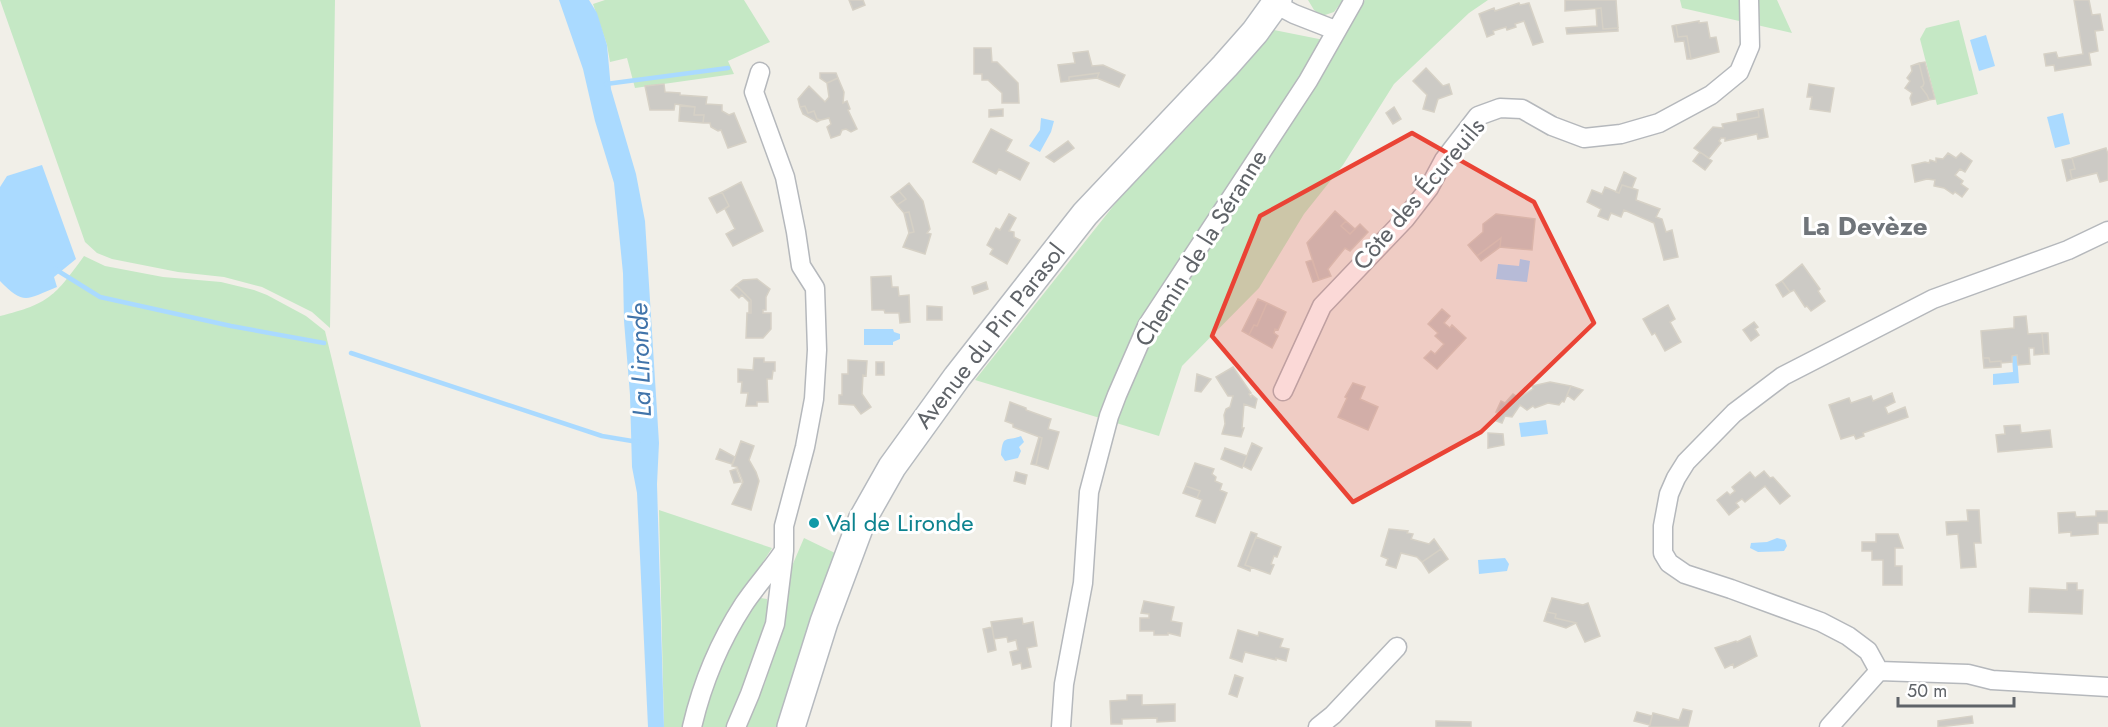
<svg xmlns="http://www.w3.org/2000/svg" width="2108" height="727" viewBox="0 0 2108 727" font-family="Jost,sans-serif">
<rect width="100%" height="100%" fill="#f1efe8"/>
<path fill="#c5e8c5" d="M0 0H335L330 328 312 312 262 287 224 277 178 272 112 259 97 253 85 242Z
M605 0H744L770 42 728 61 734 74 635 88 627 58 610 62 607 45 593 4Z
M1308 0H1343L1334 12 1322 16 1314 10Z
M1365 0H1488L1469 13 1394 84 1343 165 1304 214 1259 288 1182 366 1159 436 975 380 1126 190 1186 129 1274 30 1339 43Z
M1680 0H1777L1792 33 1682 8Z
M1959 20 1978 94 1937 105 1920 39 1926 28Z
M84 256 105 266 163 277 221 282 254 290 267 295 306 316 325 331 421 727H0V316C49 304 55 296 84 256Z
M659 510 772 548 743 594 688 727H664Z
M804 538 835 553 814 616 781 727H744L765 683 784 616 792 566Z
M761 598 767 599 770 614 729 727H697L728 647 755 600Z"/>
<path fill="#aadaff" d="M559 0H589L597 13 607 45 611 89 636 174 645 221 659 443 657 484 664 727H648L637 493 632 467 630 395 624 321 623 273 614 183 595 121 583 69Z
M1986 35 1995 66 1979 71 1970 40Z
M2063 113 2070 144 2055 148 2047 117Z
M1041 118 1054 121 1051 132 1040 152 1029 146 1040 130Z
M42 165 76 259 54 277 57 287C27 299 24 306 0 281V187L7 176Z
M1520 259 1530 261 1527 282 1496 279 1498 264 1519 266Z
M864 329H893L894 332 900 334V339L893 342V345H864Z
M2017 355 2019 383 1993 385V374L2013 372 2012 356Z
M1546 420 1548 434 1521 437 1519 423Z
M1021 436 1024 442 1019 447 1021 451 1018 458 1005 461 1001 455C1003 434 1005 442 1021 436Z
M1777 538 1785 540 1787 546 1784 551 1758 552 1750 548 1751 543 1767 542Z
M1505 558 1509 564 1507 571 1479 574 1478 560Z"/>
<g fill="none" stroke-linecap="round" stroke-linejoin="round">
<path stroke="#aadaff" stroke-width="4.5" d="M606 84 728 68
M55 269 100 297 231 326 324 343
M351 353 602 436 638 442"/>
</g>
<path fill="#cccac5" stroke="#d6d1c6" stroke-width="1.5" d="M849 0H863L865 5 853 10Z
M1565 0H1616L1618 28 1603 29 1601 8 1565 11Z
M2074 0H2089L2092 15 2100 14 2103 30 2095 31 2098 51 2089 53 2091 65 2055 71 2054 65 2046 66 2044 54 2056 52 2058 58 2083 54Z
M1519 3 1520 5 1529 3 1543 42 1533 45 1524 21 1515 24 1516 27 1507 30 1506 27 1493 31 1494 34 1487 37 1479 14 1494 8 1495 11Z
M1601 8 1603 29 1618 28V31L1567 34 1566 28 1597 26 1596 9Z
M1699 21V23L1707 22 1710 38 1716 37 1719 52 1691 59 1687 36 1678 37 1676 25Z
M1676 25 1678 37 1687 36 1691 59H1687L1684 41 1675 42 1672 26Z
M974 48H991L992 62H997L1018 83 1019 103H1002V93L988 80H982V74H974Z
M1088 51 1092 66 1103 65 1125 75 1119 87 1097 78 1099 73 1069 77V81L1061 82 1058 65 1075 63 1073 53Z
M1925 62 1935 99 1929 100 1927 95 1921 87 1923 86 1924 83 1919 63Z
M1919 63 1924 83 1923 86 1921 87 1927 95 1929 100 1912 105 1910 98 1912 93 1905 88 1910 81 1907 78 1912 71 1911 66Z
M1426 68 1443 86 1449 84 1452 94 1438 99 1434 112 1423 109 1427 95 1413 81Z
M820 73H836L838 78 827 83 820 78Z
M1099 73 1097 78 1069 81V77Z
M838 78 844 92 843 103 847 101 850 109 848 110 857 129 851 132 846 129 842 130 840 135 831 138 827 127 831 124 829 118 821 120 817 119 814 111 808 113 805 106 800 107 798 99 809 86 825 102 829 97 827 83Z
M664 84 665 92 680 93V95L707 97 706 104 722 105V111L729 115 734 113 746 142 728 148 721 130 718 131 711 127 710 123H703L704 115H694L695 107 675 104 674 110H650L645 86Z
M1809 84 1834 88 1830 112 1810 109 1812 97H1807Z
M680 106 695 107 694 115H704L703 123 679 121Z
M805 106 808 113 814 111 817 119 821 120 817 122 803 114 800 107Z
M1394 107 1401 119 1393 124 1386 113Z
M1003 109V116L989 117V110Z
M1763 109 1768 137 1758 139 1757 134 1725 141V138H1721L1719 141 1721 143 1709 158 1694 148 1713 127 1723 128 1722 124 1759 117 1758 110Z
M1758 110 1759 117 1738 121 1737 114Z
M991 129 1012 140 1006 151 1029 163 1020 180 999 169 996 174 973 162Z
M1068 141 1074 148 1054 162 1046 157Z
M2106 148 2108 154V180L2100 182 2097 173 2072 179 2070 170 2075 169 2072 158Z
M1700 152 1712 161 1705 170 1693 161Z
M1948 153 1956 158 1961 153 1972 161 1965 172 1960 169 1955 175 1963 181 1961 184 1968 189 1962 197 1955 192 1953 194 1944 188 1934 186 1935 180 1927 179 1915 182 1912 165 1925 162 1929 163 1930 160 1936 162V158L1943 159Z
M2072 158 2075 169 2070 170 2072 179 2067 181 2062 160Z
M1624 172 1636 178 1632 188 1622 185 1619 193 1616 192Z
M741 182 763 231 733 246 726 234 735 229 725 209 729 206 722 192Z
M909 183 923 201 930 229 927 233 931 234 925 254 903 247 909 233 914 232 909 212 904 213 897 205 906 199 899 191Z
M1622 185 1638 190 1636 200 1660 209 1656 217 1662 219 1666 232 1672 230 1678 257 1664 260 1654 223 1624 210 1621 217 1611 213 1608 220 1598 216 1601 209 1587 202 1592 190 1602 194 1605 187 1619 193Z
M899 191 906 199 897 205 891 197Z
M722 192 729 206 717 213 709 198Z
M1335 211 1346 221 1341 226 1350 234 1360 224 1368 232 1350 251 1345 248 1328 269 1331 276 1319 280 1307 243Z
M909 212 914 232 909 233 904 213Z
M1009 214 1016 218 1009 231 1014 232V237L1020 240 1007 264 990 254 993 249 987 245 996 228 1000 230Z
M1496 214 1535 219 1532 250 1500 247 1501 238 1477 256 1468 245 1483 232V224Z
M1346 221 1355 229 1350 234 1341 226Z
M1501 238 1500 247 1481 261 1477 256Z
M1312 260 1319 280 1313 282 1306 262Z
M1802 264 1820 289 1818 291 1825 301 1811 311 1807 306 1805 307 1794 290 1790 292 1782 281Z
M891 276 892 287H898L899 296 909 295 910 322 900 323 899 313H885L884 310H872L871 277Z
M757 279 770 289 766 297V310H763V313H771V329L763 338H746L747 313H751V300L736 285 743 280Z
M1782 281 1790 292 1783 297 1776 285Z
M986 282 988 289 974 294 972 287Z
M736 285 751 300V313H749V302L742 295 739 298 731 290Z
M1258 299 1267 303 1257 326 1254 325 1249 335 1242 331Z
M1267 303 1286 312 1278 330 1275 329 1274 333 1278 336 1272 348 1249 335 1254 325 1257 326Z
M1668 305 1675 319 1670 322 1681 342 1665 351 1655 333 1652 335 1643 319Z
M927 306 942 307V320H927Z
M1442 309 1450 316 1444 323 1450 328 1452 325 1466 338 1437 369 1424 358 1431 351 1435 354 1444 344 1435 336 1438 333 1428 324Z
M2026 316 2028 334 2042 333 2044 354 2034 355V348H2029L2030 364 2018 365 2017 355 2012 356V362L2001 363V361L1990 362 1989 358H1983L1981 331 2014 328V317Z
M1754 322 1758 327 1755 329 1759 335 1751 341 1743 330Z
M2042 333H2048L2049 354H2044Z
M754 358H764V362H775V371H773L772 379H767L768 402H757V406H746L748 393H741L742 382H738V369L753 370Z
M1983 358H1989L1990 362 2001 361V367L1984 368Z
M848 360 867 361 866 376 863 375 862 394 871 407 861 414 854 405 839 404V395H842V374H848Z
M876 362H884V375H876Z
M1233 367 1251 393 1249 394 1251 397 1252 395 1257 399 1255 408 1244 404 1242 428H1244L1241 437 1222 434 1225 424 1224 415 1226 409 1230 407 1233 396H1228L1216 377Z
M1197 374 1211 379 1201 392 1195 391Z
M1550 382 1571 386 1564 402 1562 401 1559 405 1548 403 1535 408 1533 406 1527 410 1520 405 1512 417 1505 416 1502 423 1494 420 1498 412H1496L1501 401 1505 403 1513 394 1519 398 1533 389 1532 386Z
M1353 383 1365 387 1360 399 1378 407 1368 430 1338 417 1347 398 1345 397Z
M1571 386 1583 390 1574 400 1567 395Z
M1892 393 1895 402 1885 407 1888 414 1905 407 1908 417 1863 433 1864 436 1856 439 1854 435 1841 439 1829 405 1849 398 1851 403 1871 396 1873 401Z
M1010 402 1026 408V410L1051 419 1048 429 1059 432 1048 469 1036 465 1042 438 1013 427V424L1005 421Z
M2020 425 2021 433 2050 430 2052 447 1998 452 1996 435 2005 434 2004 426Z
M1488 433 1503 434 1504 445 1488 448Z
M1039 437 1042 438 1036 465 1031 464Z
M741 441 754 446 749 460 756 472 759 481 751 510 732 504 743 482 737 467 732 466Z
M1252 443 1262 448 1251 470 1243 466Z
M1225 448 1247 456 1242 468 1221 459Z
M720 449 735 457 732 464 716 459Z
M1195 463 1214 469 1212 474 1216 477 1215 481 1222 484 1220 490 1227 493 1215 523 1196 516 1202 500 1197 498 1200 491 1186 486Z
M736 469 741 482 734 483 730 471Z
M1764 471 1770 478 1773 477 1790 496 1780 504 1765 486 1745 502 1742 499 1736 503 1739 507 1729 515 1717 500 1727 492 1730 495 1735 491 1732 487 1750 472 1755 478Z
M1016 472 1027 475 1025 484 1014 481Z
M1186 486 1200 491 1197 498 1183 493Z
M1967 510H1979L1981 543H1974L1976 567 1961 568 1958 534 1947 535 1946 522 1968 521Z
M2096 511H2108V523H2098V534L2071 536V532L2059 533 2058 513 2075 512 2076 517 2096 516Z
M1389 529 1408 531 1407 533 1413 534 1411 539 1429 544 1434 539 1441 549 1422 562 1417 557 1401 553 1396 568 1386 565 1388 559 1381 556Z
M1251 532 1257 534 1245 565 1251 567 1250 571 1238 566Z
M1876 534H1898L1903 548H1895V566H1902V585H1883V560H1872V551H1862V542H1876Z
M1256 537 1281 547 1277 557 1274 556 1271 564 1274 565 1270 574 1245 565Z
M1441 549 1448 559 1429 573 1422 562Z
M2067 583H2077V590H2083L2082 614 2029 612 2030 588 2067 590Z
M1552 598 1583 605 1588 603 1600 636 1585 642 1576 623 1555 618 1556 614 1547 612Z
M1144 601 1174 607 1171 621 1182 623 1180 636 1168 633V635H1154V631H1140V618H1149V614L1141 613Z
M1547 612 1556 614 1555 618 1576 623 1566 628 1544 621Z
M1022 618 1023 624 1033 622 1037 646 1027 648 1031 667 1022 669 1021 663 1013 665 1010 652 1018 650 1016 640 1008 642 1007 637 994 639 991 622Z
M992 627 996 650 988 652 983 629Z
M1238 630 1258 636 1259 632 1283 639 1280 647 1289 649 1286 661 1276 658V660L1245 652 1242 662 1230 658Z
M1750 636 1757 656 1734 668 1733 664 1725 668 1715 648 1736 641 1737 642Z
M1235 675 1243 678 1237 697 1229 694Z
M1127 695H1142V705L1175 704V721L1157 722V718L1122 719V724H1111L1110 701 1127 700Z
M1683 709 1692 711 1688 727H1649L1653 713 1679 720Z
M1637 712 1652 716 1650 725 1634 721Z
M1972 716 1973 723 1938 727V721Z
M1436 721 1471 722V727H1436Z"/>
<g fill="none" stroke-linecap="round" stroke-linejoin="round">
<g stroke="#b5b8bc" stroke-width="21">
<path id="street" d="M1275 4 1294 14 1335 30
M1283 391 1322 306 1405 219 1429 188 1444 160 1478 116 1500 108 1522 109 1552 126 1584 138 1621 134 1659 123 1711 95 1739 72 1750 46 1749 0
M1879 671 1868 651 1848 636 1821 622 1731 589 1685 574 1669 563 1663 553V526L1669 494 1676 478 1686 462 1734 413 1783 376 1933 299 2068 250 2108 231
M1879 671 1968 674 1992 680 2108 687
M692 727C702 684 720 641 744 604 756 586 771 570 783 552
M736 727 750 694 775 624 784 551V526L805 447 814 399 817 350 815 288 801 266 796 232 785 177 754 92 760 72
M1061 727 1064 684 1083 583 1089 492 1109 416 1117 395 1147 326 1308 81 1354 0
M1318 727 1333 715 1397 647
M1829 727 1879 671"/>
</g>
<g stroke="#b6babf" stroke-width="30">
<path id="secondary" d="M791 727 824 622 862 520 892 467 957 377 1085 214 1225 66 1255 32 1278 0"/>
</g>
<use href="#street" stroke="#fff" stroke-width="18"/>
<use href="#secondary" stroke="#fff" stroke-width="27"/>
</g>
<path fill="#ea4335" fill-opacity="0.2" stroke="#ea4335" stroke-width="4.5" stroke-linejoin="round" d="M1412 133 1534 202 1594 323 1481 432 1353 502 1212 336 1260 216Z"/>
<circle fill="#0f9aa8" stroke="#fff" stroke-width="2" cx="814" cy="523" r="6"/>
<g text-anchor="middle" stroke-width="6" stroke-linejoin="round" paint-order="stroke">
<g font-size="24" fill="#5f6368" stroke="#fff">
<text transform="translate(1419 194) rotate(-50)" y="8">Côte des Écureuils</text>
<text transform="translate(1201 248) rotate(-58)" y="8">Chemin de la Séranne</text>
<text transform="translate(990 336) rotate(-52)" y="8">Avenue du Pin Parasol</text>
</g>
<g font-size="24" fill="#0d838f" stroke="#fff" text-anchor="start">
<text x="826" y="531">Val de Lironde</text>
</g>
<g font-size="26" font-weight="bold" fill="#70757a" stroke="#fff">
<text x="1865" y="235">La Devèze</text>
</g>
<g font-size="26" font-style="italic" fill="#4174aa" stroke="#fff">
<text transform="translate(640 360) rotate(-92)" y="9">La Lironde</text>
</g>
</g>
<path d="M1898 697v9h116v-9" fill="none" stroke="#5f6368" stroke-width="3"/>
<text x="1907" y="697" font-size="18" fill="#5f6368" stroke="#ffffff" stroke-width="4.5" paint-order="stroke">50 m</text>
</svg>
